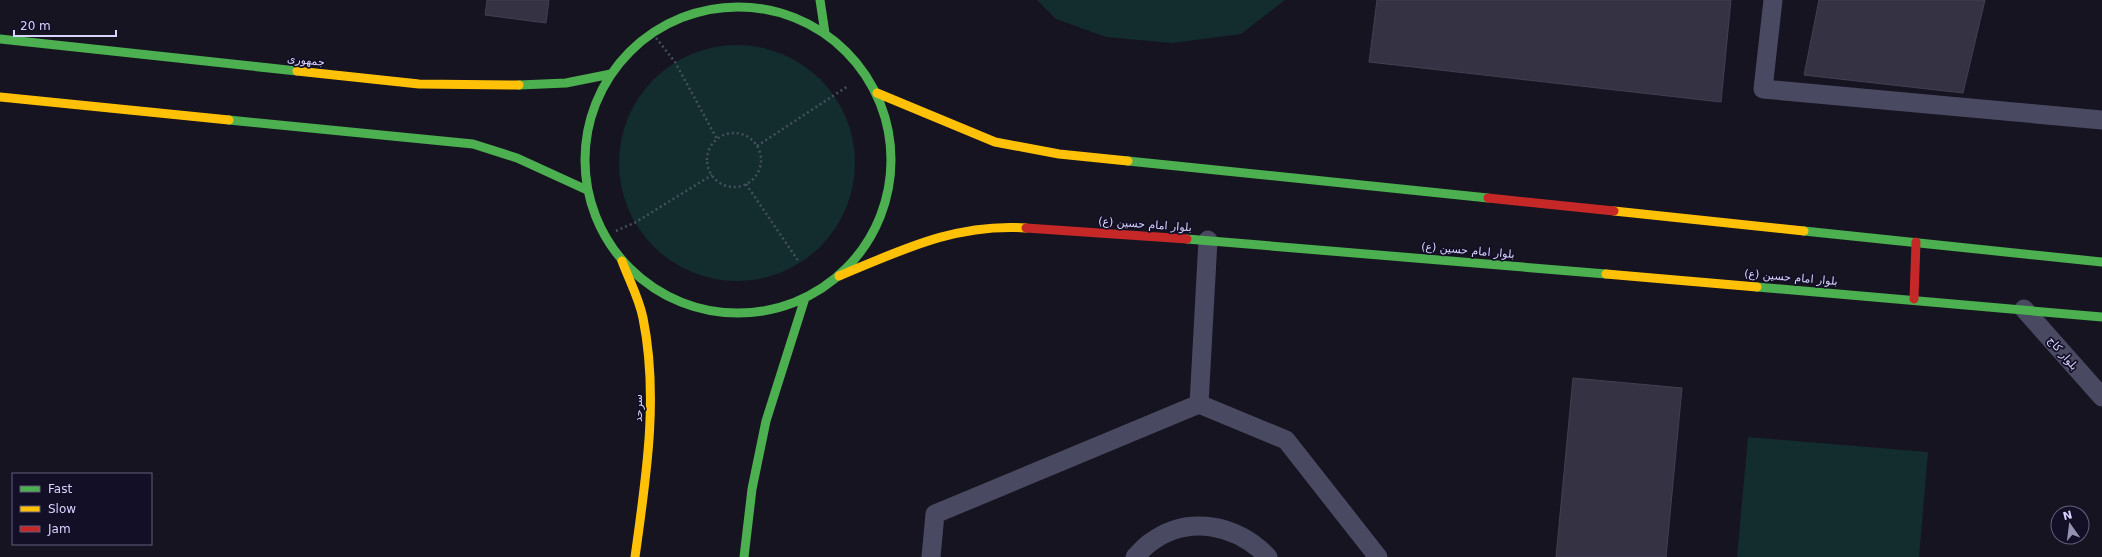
<svg xmlns="http://www.w3.org/2000/svg" width="2102" height="557" viewBox="0 0 2102 557" font-family="'DejaVu Sans',Cairo,sans-serif">
<rect width="100%" height="100%" fill="#161421"/>
<path fill="#132c2d" d="M1037 0H1285L1241 34 1172 43 1106 37 1056 19Z
M619 163a118 118 0 1 1 236 0a118 118 0 1 1-236 0Z
M1748 437 1928 452 1919 557H1737Z"/>
<path fill="#343243" stroke="#433f54" d="M487 0H549L546 23 485 15Z
M1377 0H1731L1721 102 1369 62Z
M1819 0H1985L1963 93 1804 75Z
M1573 378 1682 388 1666 557H1556Z"/>
<g fill="none" stroke-linecap="round" stroke-linejoin="round">
<path stroke="#44505f" stroke-width="2.5" stroke-dasharray="2 3" stroke-linecap="butt" d="M653 34 675 62 717 139
M707 160a27 27 0 1 1 54 0a27 27 0 1 1-54 0Z
M757 146 848 86
M746 184 799 262
M616 231 636 222 712 175"/>
<path stroke="#4a4962" stroke-width="19" d="M1773 0 1763 89 2102 120
M1208 240 1199 404 1286 440 1378 557
M2024 309 2102 397
M931 557 935 514 1199 404
M1135 557C1140 552 1145 546 1151 542 1189 514 1237 525 1268 557"/>
<path stroke="#4caf50" stroke-width="9" d="M820 0 825 33
M585 160a153 153 0 1 1 306 0a153 153 0 1 1-306 0Z
M0 39 297 71
M519 85 566 83 611 74
M229 120 473 144 517 158 587 190
M1128 161 1488 198
M1804 231 2102 262
M1187 239 1606 274
M1757 287 2102 317
M744 557 752 489 766 421 805 298"/>
<path stroke="#ffc107" stroke-width="9" d="M297 71 419 84 519 85
M877 93 995 142 1059 154 1128 161
M0 97 229 120
M1614 211 1804 231
M622 261C629 280 639 298 643 318 659 397 646 478 635 557
M1606 274 1757 287
M839 276C902 250 956 223 1026 228"/>
<path stroke="#c62828" stroke-width="9" d="M1488 198 1614 211
M1026 228 1187 239
M1914 299 1916 242"/>
</g>
<g text-anchor="middle" stroke-width="3.5" stroke-linejoin="round" paint-order="stroke">
<g font-size="11" fill="#d9d4ff" stroke="#130f26">
<text transform="translate(306 60) rotate(6)" y="4">جمهوری</text>
<text transform="translate(1145 224) rotate(4)" y="4">بلوار امام حسین (ع)</text>
<text transform="translate(1468 250) rotate(5)" y="4">بلوار امام حسین (ع)</text>
<text transform="translate(1791 277) rotate(5)" y="4">بلوار امام حسین (ع)</text>
<text transform="translate(2063 353) rotate(49)" y="4">بلوار کاج</text>
<text transform="translate(638 408) rotate(-90)" y="4">سرحد</text>
</g>
</g>
<rect x="12" y="473" width="140" height="72" fill="#130f26" stroke="#625e7d"/>
<rect x="20" y="486" width="20" height="6" fill="#4caf50" stroke="#625e7d"/>
<text x="48" y="493" font-size="12" fill="#d9d4ff">Fast</text>
<rect x="20" y="506" width="20" height="6" fill="#ffc107" stroke="#625e7d"/>
<text x="48" y="513" font-size="12" fill="#d9d4ff">Slow</text>
<rect x="20" y="526" width="20" height="6" fill="#c62828" stroke="#625e7d"/>
<text x="48" y="533" font-size="12" fill="#d9d4ff">Jam</text>
<g transform="translate(2070 525) rotate(346)"><circle r="19" fill="#130f26" stroke="#625e7d"/>
<path d="M0-3L7 15L0 10L-7 15Z" fill="#9591b1"/>
<text y="-6" font-size="11" font-weight="bold" text-anchor="middle" fill="#d9d4ff">N</text>
</g>
<path d="M14 30v6h102v-6" fill="none" stroke="#d9d4ff" stroke-width="2"/>
<text x="20" y="30" font-size="12" fill="#d9d4ff" stroke="#130f26" stroke-width="3" paint-order="stroke">20 m</text>
</svg>
